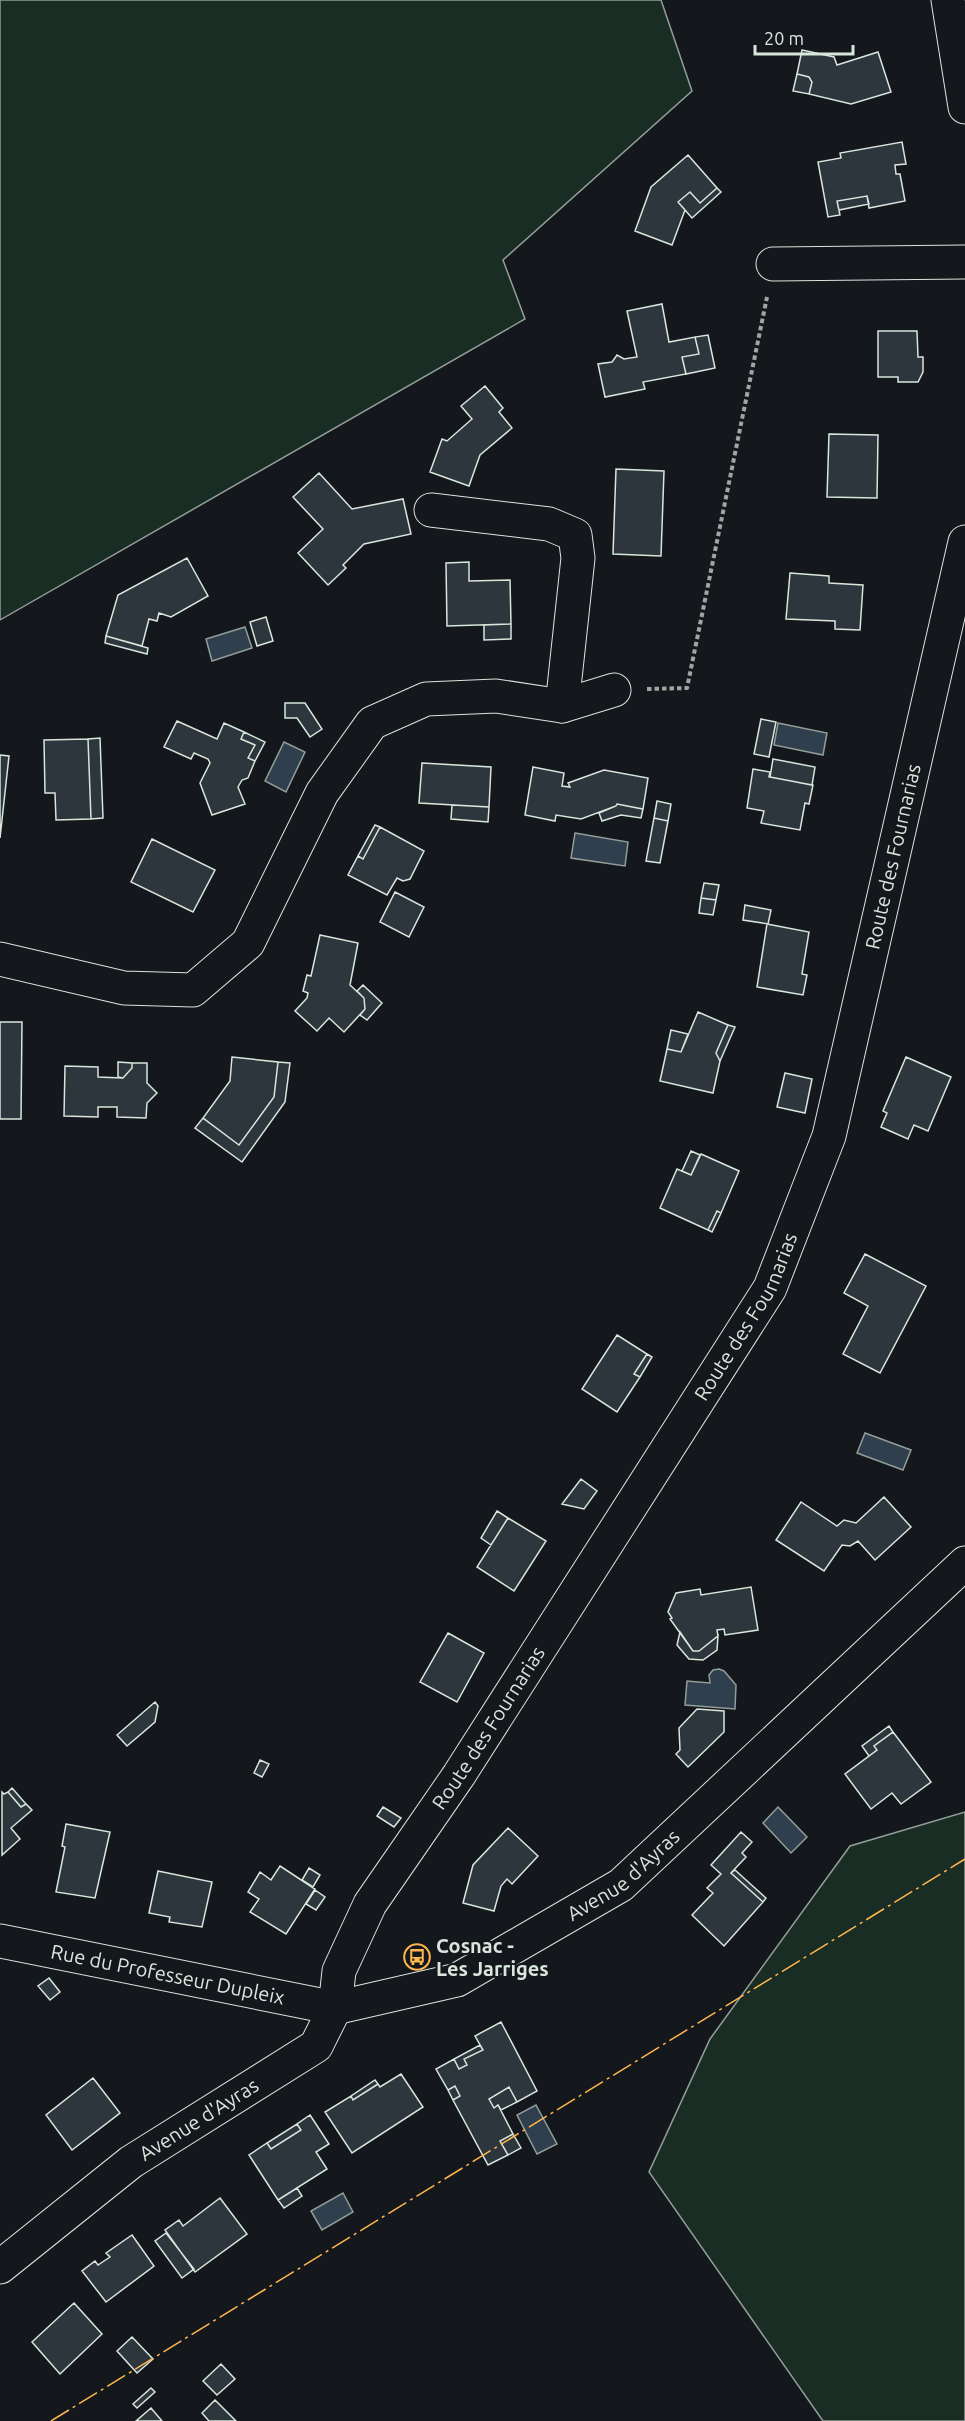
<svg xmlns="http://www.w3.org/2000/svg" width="965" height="2421" viewBox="0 0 965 2421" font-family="Ubuntu,sans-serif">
<rect width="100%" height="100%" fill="#14181c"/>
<path fill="#1a2d24" stroke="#939e99" stroke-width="1.5" d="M0 0H661L692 91 503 260 525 319 0 620Z
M965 1812V2421H823L649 2172 710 2039 850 1846Z"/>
<path fill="#2f3f4d" stroke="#939e99" stroke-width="1.5" d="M245 627 252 648 212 661 206 639Z
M778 723 827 733 823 755 774 745Z
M284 742 305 752 286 792 265 781Z
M575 833 628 842 625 866 571 858Z
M865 1433 911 1450 903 1470 857 1453Z
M719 1669 724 1671 736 1685 735 1709 685 1705 687 1681 710 1683 709 1675 713 1670Z
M778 1807 807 1837 791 1853 763 1823Z
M536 2105 557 2144 537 2154 517 2115Z
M343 2193 353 2212 322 2230 311 2211Z"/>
<path fill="#2c363c" stroke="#d8e6dc" stroke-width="1.5" d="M802 50 834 57 837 65 878 52 891 92 851 104 809 94 812 82 809 77 797 74Z
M797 74 809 77 812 82 809 94 793 91Z
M902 142 906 164 895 165 896 174H900L905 201 869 208 867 196 837 201 840 215 828 217 818 162 841 158 840 153Z
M688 155 717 188 700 203 690 192 678 202 685 210 672 245 635 231 651 187Z
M717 188 721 192 692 218 678 202 690 192 700 203Z
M867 196 869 204 839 210 837 201Z
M662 304 669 342 695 337 699 354 682 357 686 374 643 382 645 389 605 397 598 364 612 362 617 355 624 359 637 357 627 311Z
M878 331H917L918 357H923V372L918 382H898V377H878Z
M708 335 715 368 686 374 682 357 699 354 695 337Z
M485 386 503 408 499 412 512 428 480 455 469 486 430 472 442 439 447 441 472 419 461 406Z
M829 434 878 435 877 498 827 497Z
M616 469 664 471 661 556 613 554Z
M319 473 352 509 403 499 411 534 364 544 343 565 346 568 328 585 298 553 323 529 293 497Z
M187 558 208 596 171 617 159 613 157 621 149 619 142 646 106 636 118 595Z
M469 562V581L510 580 511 624 447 626 446 563Z
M790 573 829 576V583L863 585 860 630 835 629V621L786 619Z
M266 617 273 641 257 646 250 622Z
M511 624V639L484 640V625Z
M106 636 148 648 147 654 105 643Z
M285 703H305L322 729 310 737 297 718H285Z
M761 719 776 722 769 757 754 754Z
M177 721 217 739 224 723 244 732 241 739 255 745 248 758 255 761 248 778 242 780 238 787 245 804 212 815 200 783 210 763 208 759 194 753 191 759 164 747Z
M244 732 265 742 255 761 248 758 255 745 241 739Z
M100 738 103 818 91 819 88 739Z
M88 739 91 819 56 820 55 793H45L44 740Z
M0 755 9 756 0 838Z
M773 759 815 767 812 785 770 777Z
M422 763 491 767 489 807 419 803Z
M533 767 564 773 562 786 570 787 568 783 604 770 648 778 643 809 617 804 616 806 581 819 556 815 555 821 525 815Z
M753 769 770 772 769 777 813 785 809 804 805 803 800 830 761 823 764 811 747 808Z
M657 801 671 804 668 821 654 818Z
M617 804 643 809 641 818 621 815 602 821 599 813 616 806Z
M452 805 489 807 488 822 451 819Z
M654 818 668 821 660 863 646 861Z
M375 825 380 827 363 859 358 856Z
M380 827 424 851 410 879 403 881 397 878 387 895 348 875 358 856 363 859Z
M152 839 215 870 193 912 131 882Z
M704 883 719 885 716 900 701 898Z
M395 892 424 907 409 937 380 922Z
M701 898 716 900 713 915 699 913Z
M745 905 771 910 768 924 743 920Z
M767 924 809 932 802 974 807 975 803 995 757 987Z
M320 935 358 943 350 985 364 998 365 1009 344 1032 329 1018 317 1031 295 1011 307 998 308 993 303 991 307 975 311 976Z
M363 985 382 1003 367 1020 360 1015 365 1009 364 998 357 991Z
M698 1012 728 1025 716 1053 720 1061 713 1093 660 1081 667 1049 681 1052Z
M0 1022H22L21 1119H0Z
M728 1025 735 1027 720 1061 716 1053Z
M671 1030 688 1034 681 1052 667 1049Z
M232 1057 278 1062 274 1097 239 1145 203 1118 230 1081Z
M906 1057 951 1077 928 1131 914 1125 908 1139 881 1127 887 1113 883 1111Z
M118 1062 132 1063V1068L123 1078 118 1077Z
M278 1062 290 1063 285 1102 242 1162 195 1128 203 1118 239 1145 274 1097Z
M132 1063H147V1083L157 1093 147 1103 146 1118 117 1117V1107H98V1117L64 1116 65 1066 98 1067V1077L123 1078 132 1068Z
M785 1073 812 1079 805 1113 777 1107Z
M691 1151 700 1155 691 1175 682 1171Z
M701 1154 739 1171 721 1213 717 1211 708 1230 660 1208 677 1169 691 1175Z
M717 1211 721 1213 712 1232 708 1230Z
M865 1254 926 1286 880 1373 843 1354 868 1306 844 1293Z
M617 1335 647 1354 634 1374 640 1377 617 1412 582 1389Z
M647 1354 652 1357 640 1377 634 1374Z
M581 1479 597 1491 584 1509 562 1504Z
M884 1497 911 1527 875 1560 858 1541 850 1546 842 1545 824 1571 776 1540 801 1502 837 1526 844 1520 856 1523Z
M497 1511 508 1518 491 1545 481 1538Z
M508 1518 546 1541 514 1591 477 1567Z
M751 1587 758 1630 725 1635 724 1629 717 1630 718 1636 699 1651H693L670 1619 672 1618 668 1612 676 1593 700 1589 701 1595Z
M680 1632 693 1651H699L718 1636 717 1650 703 1660 689 1659 677 1645Z
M448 1633 484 1653 457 1702 420 1682Z
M155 1702 158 1706 155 1722 127 1746 117 1735Z
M697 1709 724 1711V1732L688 1767 676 1754 680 1750 679 1728Z
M889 1726 893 1732 874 1746 877 1750 869 1756 862 1746Z
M893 1732 931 1782 901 1804 892 1793 871 1809 845 1774 877 1750 874 1746Z
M260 1760 269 1764 262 1777 254 1773Z
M12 1788 26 1804 21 1807 8 1792Z
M2 1792 4 1794 8 1792 21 1807 26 1804 32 1810 11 1828 20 1839 2 1855Z
M383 1807 401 1818 394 1827 377 1816Z
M66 1824 110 1832 95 1898 56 1892 65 1847 62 1846Z
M508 1828 538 1856 512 1884 507 1879 501 1886 494 1911 463 1903 473 1865Z
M741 1832 752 1842 742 1853 746 1857 731 1873 763 1902 724 1946 692 1915 713 1893 707 1888 721 1874 711 1865Z
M280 1866 315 1889 286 1934 250 1912 259 1899 248 1892 260 1872 271 1880Z
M309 1868 320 1875 313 1887 302 1880Z
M735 1870 766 1898 763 1902 731 1873Z
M158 1871 212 1882 202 1927 169 1922 170 1917 149 1913Z
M315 1890 325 1897 316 1910 306 1904Z
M49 1978 60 1992 50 2000 38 1986Z
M501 2022 537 2091 517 2102 509 2087 489 2099 494 2108 498 2105 513 2134 500 2141 508 2155 488 2165 453 2100 460 2096 455 2086 448 2090 436 2069 454 2059 459 2069 467 2065 464 2059 483 2050 475 2036Z
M480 2045 483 2050 464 2059 467 2065 459 2069 454 2059Z
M401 2074 423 2107 352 2153 325 2112 351 2096 353 2100 378 2084 380 2087Z
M93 2078 120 2113 72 2150 46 2115Z
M375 2080 378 2084 353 2100 351 2096Z
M455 2086 460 2096 453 2100 448 2090Z
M509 2087 517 2102 501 2110 498 2105 494 2108 489 2099Z
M310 2115 329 2144 316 2152 327 2169 278 2200 249 2155 267 2143 271 2149 301 2130 297 2124Z
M297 2124 301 2130 271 2149 267 2143Z
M513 2134 521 2148 508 2155 500 2141Z
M297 2188 302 2196 284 2208 278 2200Z
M220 2198 247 2234 195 2272 165 2230 179 2220 183 2226Z
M166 2233 194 2269 182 2278 155 2241Z
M132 2235 154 2266 106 2302 82 2271 95 2261 98 2265 110 2257 106 2253Z
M74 2303 102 2334 60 2374 32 2342Z
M132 2337 153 2359 137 2373 117 2351Z
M221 2364 235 2379 217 2395 203 2381Z
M151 2388 155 2392 137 2408 133 2404Z
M215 2400 236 2421H209L202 2413Z
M151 2408 162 2421H136Z"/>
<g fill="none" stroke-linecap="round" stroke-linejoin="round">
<g stroke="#d8e6dc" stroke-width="35">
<g id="minor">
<path d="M948 0 965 107"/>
<path d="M773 264 965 262"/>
<path d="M431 510 549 524 575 535 578 558 562 706"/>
<path d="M0 959 124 988 193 990 248 943 322 793 372 723 426 699 496 696 562 706 614 690"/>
<path id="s1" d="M0 1941 335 2008 457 1980 621 1885 965 1563"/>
<path id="s2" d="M0 2267 131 2162 316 2046 335 2008 339 1971 370 1904 459 1775 770 1288 829 1136 965 542"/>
</g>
</g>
<path stroke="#9da8a2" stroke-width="4" stroke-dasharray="4.5 3" stroke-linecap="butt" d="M647 689 687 688 767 297"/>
<use href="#minor" stroke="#14181c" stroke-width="33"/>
<path stroke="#ffb74d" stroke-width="1.5" stroke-dasharray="21 4.5 3 4.5" stroke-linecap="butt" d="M51 2421 965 1859"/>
</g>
<defs>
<g id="bus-ring" transform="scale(1.35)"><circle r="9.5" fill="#14181c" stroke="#ffb74d" stroke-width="1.5"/><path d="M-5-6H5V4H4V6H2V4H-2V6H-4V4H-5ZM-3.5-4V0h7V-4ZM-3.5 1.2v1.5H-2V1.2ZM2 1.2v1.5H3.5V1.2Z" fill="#ffb74d"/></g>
</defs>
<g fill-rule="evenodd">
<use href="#bus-ring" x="417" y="1957"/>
</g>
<g text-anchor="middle" stroke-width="4.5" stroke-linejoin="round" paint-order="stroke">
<g font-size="20" fill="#d8e6dc" stroke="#14181c">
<text dy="7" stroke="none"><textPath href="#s2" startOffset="1724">Route des Fournarias</textPath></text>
<text dy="7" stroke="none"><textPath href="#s2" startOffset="1238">Route des Fournarias</textPath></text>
<text dy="7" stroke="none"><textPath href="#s2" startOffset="752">Route des Fournarias</textPath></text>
<text dy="7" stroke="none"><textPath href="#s1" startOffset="664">Avenue d'Ayras</textPath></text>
<text dy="7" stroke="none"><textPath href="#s1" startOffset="171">Rue du Professeur Dupleix</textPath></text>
<text dy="7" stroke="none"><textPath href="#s2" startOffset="248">Avenue d'Ayras</textPath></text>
</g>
<g font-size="20" font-weight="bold" fill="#d8e6dc" stroke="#14181c" text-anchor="start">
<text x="436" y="1953">Cosnac -<tspan x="436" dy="23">Les Jarriges</tspan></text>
</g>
</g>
<path d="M755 45v9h98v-9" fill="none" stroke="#d8e6dc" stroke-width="3"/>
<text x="764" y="45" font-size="18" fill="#d8e6dc" stroke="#14181c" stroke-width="4.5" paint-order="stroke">20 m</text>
</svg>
